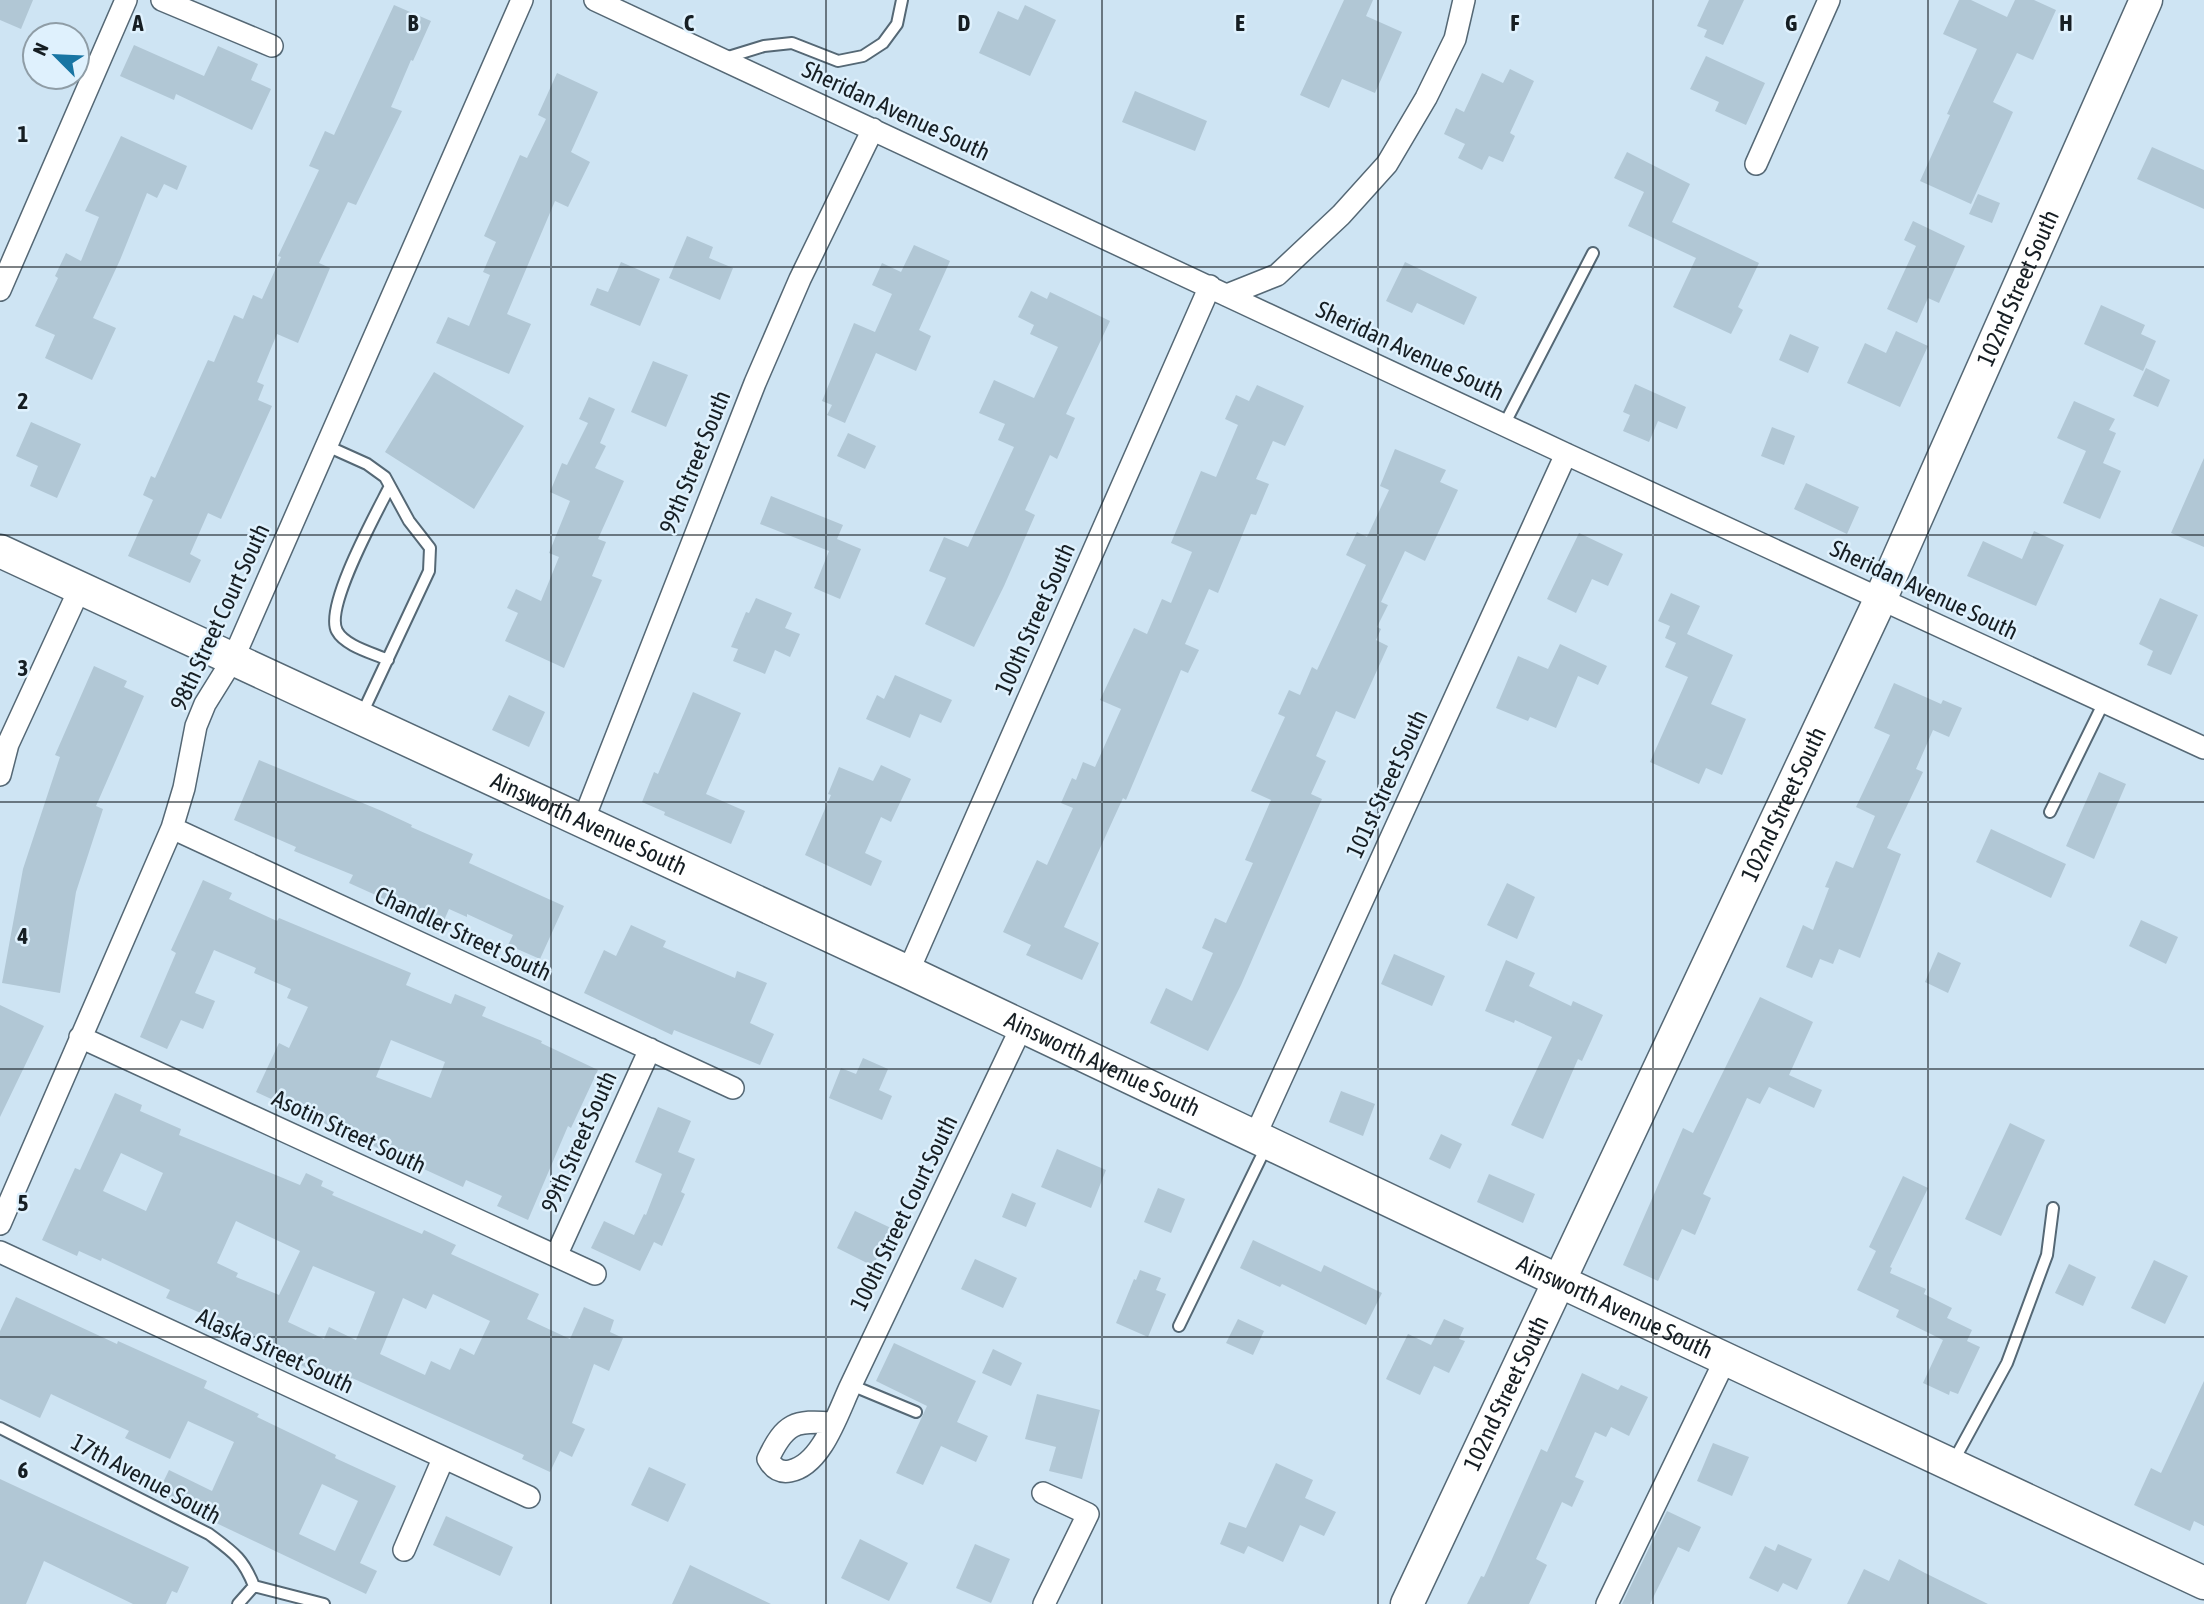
<svg xmlns="http://www.w3.org/2000/svg" width="2204" height="1604" viewBox="0 0 2204 1604" font-family="'Asap Condensed',sans-serif">
<rect width="100%" height="100%" fill="#cee4f3"/>
<path fill="#b1c7d5" fill-rule="evenodd" d="M0 0H33L21 29 0 20Z
M1344 0H1373L1366 16 1402 32 1375 93 1342 79 1329 108 1300 95Z
M1709 0H1744L1723 45 1704 37 1707 30 1697 26Z
M1959 0H1971L2007 17 2015 0H2034L2056 10 2033 60 2017 53 1993 102 2013 112 1971 204 1920 181 1950 115 1947 114 1977 49 1943 34Z
M394 5 431 21 413 61 411 60 391 107 402 111 356 205 348 202 319 263 330 268 298 343 277 334 257 382 264 385 258 400 272 406 221 519 208 513 190 554 201 560 190 583 128 556 153 500 143 495 151 476 155 478 208 360 214 362 234 315 243 319 253 295 262 299 281 257 278 256 319 170 309 166 325 131 334 135Z
M1025 5 1056 20 1030 76 979 53 998 11 1018 20Z
M134 45 204 76 218 46 258 64 251 80 271 89 252 130 176 94 174 100 120 76Z
M1706 56 1765 83 1746 125 1715 111 1719 102 1690 89Z
M1510 69 1534 81 1510 133 1515 136 1503 162 1489 156 1482 170 1458 158 1465 144 1444 134 1456 108 1464 112 1482 73 1503 83Z
M557 73 598 92 571 152 590 162 568 207 555 201 507 314 531 324 509 374 436 343 448 317 469 326 490 275 483 272 496 242 484 236 520 155 527 158 546 119 538 115Z
M1135 91 1207 121 1195 151 1122 122Z
M121 136 187 166 177 190 164 184 157 198 147 193 120 260 93 318 116 328 92 380 45 358 55 335 35 326 58 278 55 276 66 253 81 261 99 217 85 211Z
M2152 147 2204 170V209L2137 179Z
M1627 152 1690 184 1672 222 1759 263 1738 307 1743 310 1731 334 1673 307 1696 258 1628 226 1644 192 1614 178Z
M1978 194 2000 203 1992 223 1969 214Z
M1913 221 1965 246 1939 303 1928 298 1917 323 1887 309 1916 246 1904 240Z
M687 236 713 247 709 258 733 268 720 300 669 278Z
M914 245 950 261 919 330 931 336 916 371 876 353 845 423 827 415 832 405 822 401 854 323 875 332 892 294 872 285 882 263 901 272Z
M621 262 660 279 640 326 590 305 597 288 608 292Z
M1405 262 1477 297 1464 325 1417 303 1412 313 1386 301Z
M1031 291 1047 299 1050 292 1110 321 1066 414 1075 418 1057 459 1050 455 1025 510 1035 515 1004 586 974 647 925 624 946 578 929 571 944 537 968 547 1014 447 998 440 1005 424 979 413 994 380 1034 398 1058 347 1030 334 1034 325 1018 317Z
M2101 305 2145 325 2141 334 2156 341 2143 371 2084 344Z
M1896 331 1928 346 1900 407 1847 383 1865 343 1886 353Z
M1790 334 1819 347 1808 373 1779 360Z
M653 361 688 375 666 427 631 412Z
M2146 368 2170 380 2158 407 2133 396Z
M434 372 524 426 474 509 385 452Z
M1635 384 1686 407 1677 429 1658 421 1649 442 1623 431 1630 415 1623 412Z
M1257 385 1304 406 1285 446 1273 441 1256 479 1269 484 1256 515 1251 514 1218 593 1209 589 1185 644 1199 650 1188 673 1181 670 1126 800 1123 798 1064 927 1099 943 1082 980 1026 955 1031 945 1003 932 1037 860 1047 865 1073 808 1061 803 1072 778 1076 780 1083 762 1095 767 1121 709 1100 700 1134 628 1147 634 1162 599 1171 603 1192 552 1171 543 1201 471 1216 477 1238 425 1225 419 1236 395 1249 401Z
M589 397 615 409 600 443 606 446 595 468 624 481 598 539 606 542 592 576 602 580 564 668 505 641 518 613 507 608 516 589 541 601 559 557 549 553 570 501 550 492 562 463 567 465 588 423 579 419Z
M2074 401 2115 419 2109 430 2116 433 2103 463 2121 471 2100 519 2063 503 2086 451 2057 438Z
M31 422 81 444 57 498 30 486 38 466 16 456Z
M1772 427 1795 436 1784 465 1761 456Z
M848 433 876 446 865 469 837 456Z
M1395 449 1446 470 1440 482 1458 490 1425 561 1405 551 1381 602 1388 605 1377 627 1381 629 1376 640 1388 646 1355 719 1336 711 1316 756 1326 761 1311 794 1322 799 1241 985 1208 1051 1150 1023 1166 988 1192 1001 1213 953 1202 948 1215 918 1226 923 1253 863 1245 860 1271 800 1251 791 1285 717 1278 714 1289 690 1300 695 1312 667 1317 670 1366 565 1346 555 1357 532 1367 537 1389 490 1380 486Z
M2204 458V547L2171 533Z
M1806 483 1859 507 1847 534 1794 509Z
M771 496 843 525 837 539 861 549 840 599 814 588 829 551 760 524Z
M2034 531 2064 545 2036 606 1967 576 1983 541 2022 559Z
M1579 533 1623 554 1608 586 1592 579 1576 613 1547 599Z
M1671 593 1700 606 1687 634 1733 655 1711 704 1746 719 1722 775 1706 768 1699 784 1650 762 1688 677 1665 667 1676 643 1665 638 1670 626 1658 621Z
M756 598 792 613 785 628 800 634 790 657 775 650 765 674 733 661 738 649 731 647 746 612 749 613Z
M2160 598 2198 615 2171 675 2147 665 2153 651 2139 644Z
M1560 644 1607 666 1598 685 1578 676 1556 728 1530 717 1528 721 1496 708 1518 656 1548 669Z
M94 666 127 681 124 687 144 696 96 806 103 809 76 892 60 993 2 983 23 869 60 757 55 755Z
M895 675 952 700 941 723 920 714 910 738 866 719 877 695 884 699Z
M1894 683 1941 704 1943 700 1962 708 1949 737 1933 730 1916 769 1923 772 1887 848 1901 854 1860 958 1839 949 1833 964 1820 959 1812 978 1786 967 1803 925 1813 930 1829 888 1825 887 1836 861 1853 868 1875 816 1856 807 1890 735 1874 728Z
M693 692 741 713 706 794 745 811 731 844 664 815 665 812 642 802 654 772 658 774Z
M509 695 545 712 529 747 492 730Z
M259 760 382 811 412 825 411 827 473 854 469 863 564 906 540 959 508 945 513 935 467 914V917L449 909 442 925 349 883 353 875 294 851 296 847 234 820Z
M881 765 911 779 891 822 881 817 865 853 882 861 871 886 805 855 831 795 828 794 839 767 873 781Z
M2099 772 2126 784 2094 859 2066 846Z
M1991 829 2066 864 2051 898 1976 862Z
M203 880 232 893 229 899 277 921 279 918 411 973 406 985 451 1004 455 994 486 1007 482 1016 542 1041 541 1043 598 1070 571 1128 568 1126 528 1220 497 1206 502 1196 466 1180 463 1187 256 1092 279 1043 289 1048 308 1007 287 998 291 989 254 973 256 968 214 950 195 993 215 1001 203 1029 181 1020 167 1049 140 1037 176 953 171 950ZM391 1040 445 1062 431 1098 376 1077Z
M1507 883 1535 897 1517 939 1487 925Z
M2141 920 2178 937 2166 964 2129 946Z
M631 925 666 941 663 947 735 978 737 971 767 983 750 1023 774 1034 760 1065 674 1030 672 1035 584 993 604 950 616 956Z
M1938 952 1961 963 1948 993 1925 982Z
M1394 954 1445 976 1432 1006 1381 984Z
M1506 960 1535 973 1529 986 1571 1006 1573 1001 1603 1015 1582 1061 1578 1059 1543 1139 1511 1125 1552 1037 1515 1020 1514 1023 1485 1011Z
M1760 997 1813 1022 1789 1075 1822 1090 1814 1108 1769 1087 1760 1104 1747 1098 1703 1194 1711 1198 1695 1235 1682 1229 1658 1281 1623 1265 1683 1128 1693 1133Z
M0 1005 44 1026 0 1117Z
M863 1058 888 1069 879 1090 892 1096 882 1120 829 1098 841 1068 856 1074Z
M1341 1091 1375 1104 1363 1136 1329 1122Z
M115 1093 142 1105 140 1111 181 1129 179 1135 300 1185 306 1173 323 1181 321 1186 334 1192 332 1195 422 1234 424 1230 456 1245 451 1254 539 1294 527 1319 570 1339 584 1307 614 1320 610 1332 623 1338 609 1371 594 1364 572 1423 585 1429 572 1457 560 1451 550 1472 522 1459 524 1455 352 1378 348 1387 283 1357 286 1350 166 1298 170 1290 102 1258 101 1261 79 1251 77 1256 42 1240 75 1168 80 1170ZM121 1153 163 1173 146 1211 103 1191ZM236 1221 300 1251 279 1295 236 1277 238 1273 217 1263ZM313 1266 375 1292 356 1340 329 1327 324 1339 288 1322ZM433 1294 490 1321 474 1355 460 1348 450 1370 431 1361 425 1375 380 1354 403 1298 426 1309Z
M658 1107 691 1121 678 1152 695 1159 681 1192 685 1194 662 1246 654 1242 640 1271 591 1248 604 1221 634 1235 644 1214 646 1215 662 1174 635 1162Z
M2010 1123 2045 1140 2001 1236 1965 1219Z
M1441 1134 1462 1144 1450 1169 1429 1159Z
M1057 1149 1106 1170 1091 1208 1041 1187Z
M1489 1174 1535 1194 1523 1223 1477 1202Z
M1903 1176 1928 1188 1890 1267 1892 1268 1890 1273 1926 1289 1924 1294 1952 1308 1947 1318 1972 1330 1967 1341 1980 1347 1958 1394 1950 1391 1949 1395 1923 1383 1943 1340 1896 1317 1899 1310 1857 1290 1876 1251 1869 1247Z
M1158 1188 1185 1199 1171 1233 1144 1222Z
M1012 1193 1036 1203 1026 1227 1002 1217Z
M855 1211 891 1228 873 1266 837 1248Z
M1253 1240 1321 1272 1324 1265 1382 1293 1366 1325 1282 1284 1280 1287 1240 1268Z
M975 1259 1017 1278 1003 1308 961 1289Z
M2154 1260 2188 1276 2165 1324 2131 1308Z
M2069 1264 2096 1277 2083 1306 2055 1293Z
M1140 1270 1161 1278 1156 1290 1166 1294 1148 1337 1116 1323 1134 1279 1136 1280Z
M16 1297 117 1344 118 1341 207 1381 204 1388 259 1414 257 1417 336 1455 335 1458 396 1486 360 1563 377 1571 366 1594 157 1495 169 1470 212 1491 234 1442 188 1421 170 1459 125 1438 129 1431 51 1394 40 1418 0 1399V1331ZM322 1484 358 1501 335 1551 299 1534Z
M1238 1319 1264 1331 1253 1355 1226 1343Z
M1444 1319 1464 1328 1459 1339 1465 1341 1449 1373 1434 1366 1420 1395 1386 1379 1408 1334 1431 1345Z
M894 1343 976 1381 957 1422 988 1436 976 1462 941 1446 923 1485 896 1473 927 1406 876 1381Z
M993 1349 1022 1363 1011 1386 982 1373Z
M1582 1373 1618 1390 1621 1385 1648 1397 1629 1436 1611 1427 1606 1437 1595 1432 1575 1477 1584 1481 1572 1507 1562 1502 1536 1559 1547 1565 1529 1604H1467L1481 1576 1484 1577 1541 1449 1547 1452Z
M2204 1381V1526L2194 1521 2190 1531 2134 1505 2151 1468 2161 1473Z
M1037 1394 1100 1410 1082 1479 1049 1471 1056 1447 1025 1439Z
M1713 1443 1749 1457 1732 1496 1697 1481Z
M1276 1463 1313 1480 1305 1498 1336 1512 1324 1536 1300 1525 1283 1562 1248 1546 1244 1554 1220 1544 1229 1522 1246 1528Z
M649 1467 686 1484 668 1522 631 1505Z
M0 1479 189 1567 177 1593 172 1591 166 1604H133L44 1561 26 1604H0Z
M1667 1511 1701 1527 1689 1552 1678 1547 1650 1604H1622Z
M446 1516 513 1547 500 1576 433 1545Z
M860 1539 908 1563 889 1601 841 1578Z
M975 1544 1010 1559 991 1603 956 1588Z
M1778 1544 1812 1559 1797 1590 1783 1583 1778 1592 1749 1578 1765 1546 1775 1551Z
M1899 1559 1925 1573 1988 1604H1847L1864 1569 1889 1581Z
M690 1565 771 1604H672Z"/>
<g fill="none" stroke-linecap="round" stroke-linejoin="round">
<g stroke="#556875" stroke-width="14">
<path id="lane" d="M725 58 764 46 792 43 838 61 863 56 883 43 897 24 902 0
M1504 425 1593 253
M327 446 367 464 385 477 409 521 430 548 429 571 361 716
M388 660C373 653 345 646 337 631 324 607 377 512 390 486
M2050 812 2104 702
M1179 1326 1267 1145
M851 1385 916 1412
M0 1428 209 1534C233 1552 243 1558 254 1586
M1953 1462 2007 1363 2047 1255 2053 1208
M254 1586 324 1604
M238 1604 254 1586"/>
</g>
<g stroke="#556875" stroke-width="24">
<path id="street" d="M162 0 272 46
M595 0 1566 454 2204 748
M1756 164 1829 0
M0 290 126 0
M1227 295 1277 275 1341 215 1387 164 1426 98 1455 39 1464 0
M0 775 8 744 80 588
M583 821 755 383 800 279 873 129
M172 828 733 1088
M908 972 1210 286
M80 1037 595 1274
M1255 1136 1566 454
M0 1224 172 828 184 788 196 726 205 704 233 659 522 0
M0 1252 529 1497
M556 1256 650 1049
M832 1423C795 1420 785 1423 768 1459 773 1468 779 1473 790 1471 822 1465 838 1412 851 1385L1022 1026
M1043 1493 1088 1514 1044 1604
M404 1550 443 1459
M1607 1604 1726 1358"/>
</g>
<g stroke="#556875" stroke-width="35">
<g id="secondary">
<path id="s1" d="M0 551 908 972 1559 1281 2204 1583"/>
<path id="s2" d="M1407 1604 1880 600 2146 0"/>
</g>
</g>
<use href="#lane" stroke="#fff" stroke-width="10"/>
<use href="#street" stroke="#fff" stroke-width="21"/>
<use href="#secondary" stroke="#fff" stroke-width="32"/>
</g>
<path fill="none" stroke="#161e23" stroke-width="2" stroke-opacity="0.55" d="M276 0V1604M551 0V1604M826 0V1604M1102 0V1604M1378 0V1604M1653 0V1604M1928 0V1604M0 267H2204M0 535H2204M0 802H2204M0 1069H2204M0 1337H2204"/>
<g text-anchor="middle" stroke-width="5" stroke-linejoin="round" paint-order="stroke">
<g font-size="24" fill="#161e23" stroke="#dff1fd">
<text transform="translate(896 111) rotate(25)" y="8">Sheridan Avenue South</text>
<text dy="8" stroke="none"><textPath href="#s2" startOffset="1451">102nd Street South</textPath></text>
<text transform="translate(1410 351) rotate(25)" y="8">Sheridan Avenue South</text>
<text transform="translate(695 462) rotate(-68)" y="8">99th Street South</text>
<text transform="translate(1924 590) rotate(25)" y="8">Sheridan Avenue South</text>
<text transform="translate(220 617) rotate(-65)" y="8">98th Street Court South</text>
<text transform="translate(1035 619) rotate(-66)" y="8">100th Street South</text>
<text transform="translate(1387 784) rotate(-65)" y="8">101st Street South</text>
<text dy="8" stroke="none"><textPath href="#s2" startOffset="884">102nd Street South</textPath></text>
<text dy="8" stroke="none"><textPath href="#s1" startOffset="649">Ainsworth Avenue South</textPath></text>
<text transform="translate(463 934) rotate(25)" y="8">Chandler Street South</text>
<text dy="8" stroke="none"><textPath href="#s1" startOffset="1216">Ainsworth Avenue South</textPath></text>
<text transform="translate(349 1132) rotate(25)" y="8">Asotin Street South</text>
<text transform="translate(579 1142) rotate(-66)" y="8">99th Street South</text>
<text transform="translate(904 1213) rotate(-64)" y="8">100th Street Court South</text>
<text dy="8" stroke="none"><textPath href="#s1" startOffset="1783">Ainsworth Avenue South</textPath></text>
<text transform="translate(275 1351) rotate(25)" y="8">Alaska Street South</text>
<text dy="8" stroke="none"><textPath href="#s2" startOffset="233">102nd Street South</textPath></text>
<text transform="translate(146 1479) rotate(28)" y="8">17th Avenue South</text>
</g>
</g>
<g font-size="23" text-anchor="middle" font-weight="bold" fill="#161e23" stroke="#dff1fd" stroke-width="5" stroke-linejoin="round" paint-order="stroke">
<text x="138" y="31">A</text>
<text x="413" y="31">B</text>
<text x="689" y="31">C</text>
<text x="964" y="31">D</text>
<text x="1240" y="31">E</text>
<text x="1515" y="31">F</text>
<text x="1791" y="31">G</text>
<text x="2066" y="31">H</text>
<text x="23" y="142">1</text>
<text x="23" y="409">2</text>
<text x="23" y="676">3</text>
<text x="23" y="944">4</text>
<text x="23" y="1211">5</text>
<text x="23" y="1478">6</text>
</g>
<g transform="translate(56 56) rotate(294)"><circle r="33" fill="#dff1fd" stroke="#8f9da6" stroke-width="2"/>
<path d="M0-5L12 26L0 18L-12 26Z" fill="#1875a3"/>
<text y="-10" font-size="19" font-weight="bold" text-anchor="middle" fill="#161e23">N</text>
</g>
</svg>
